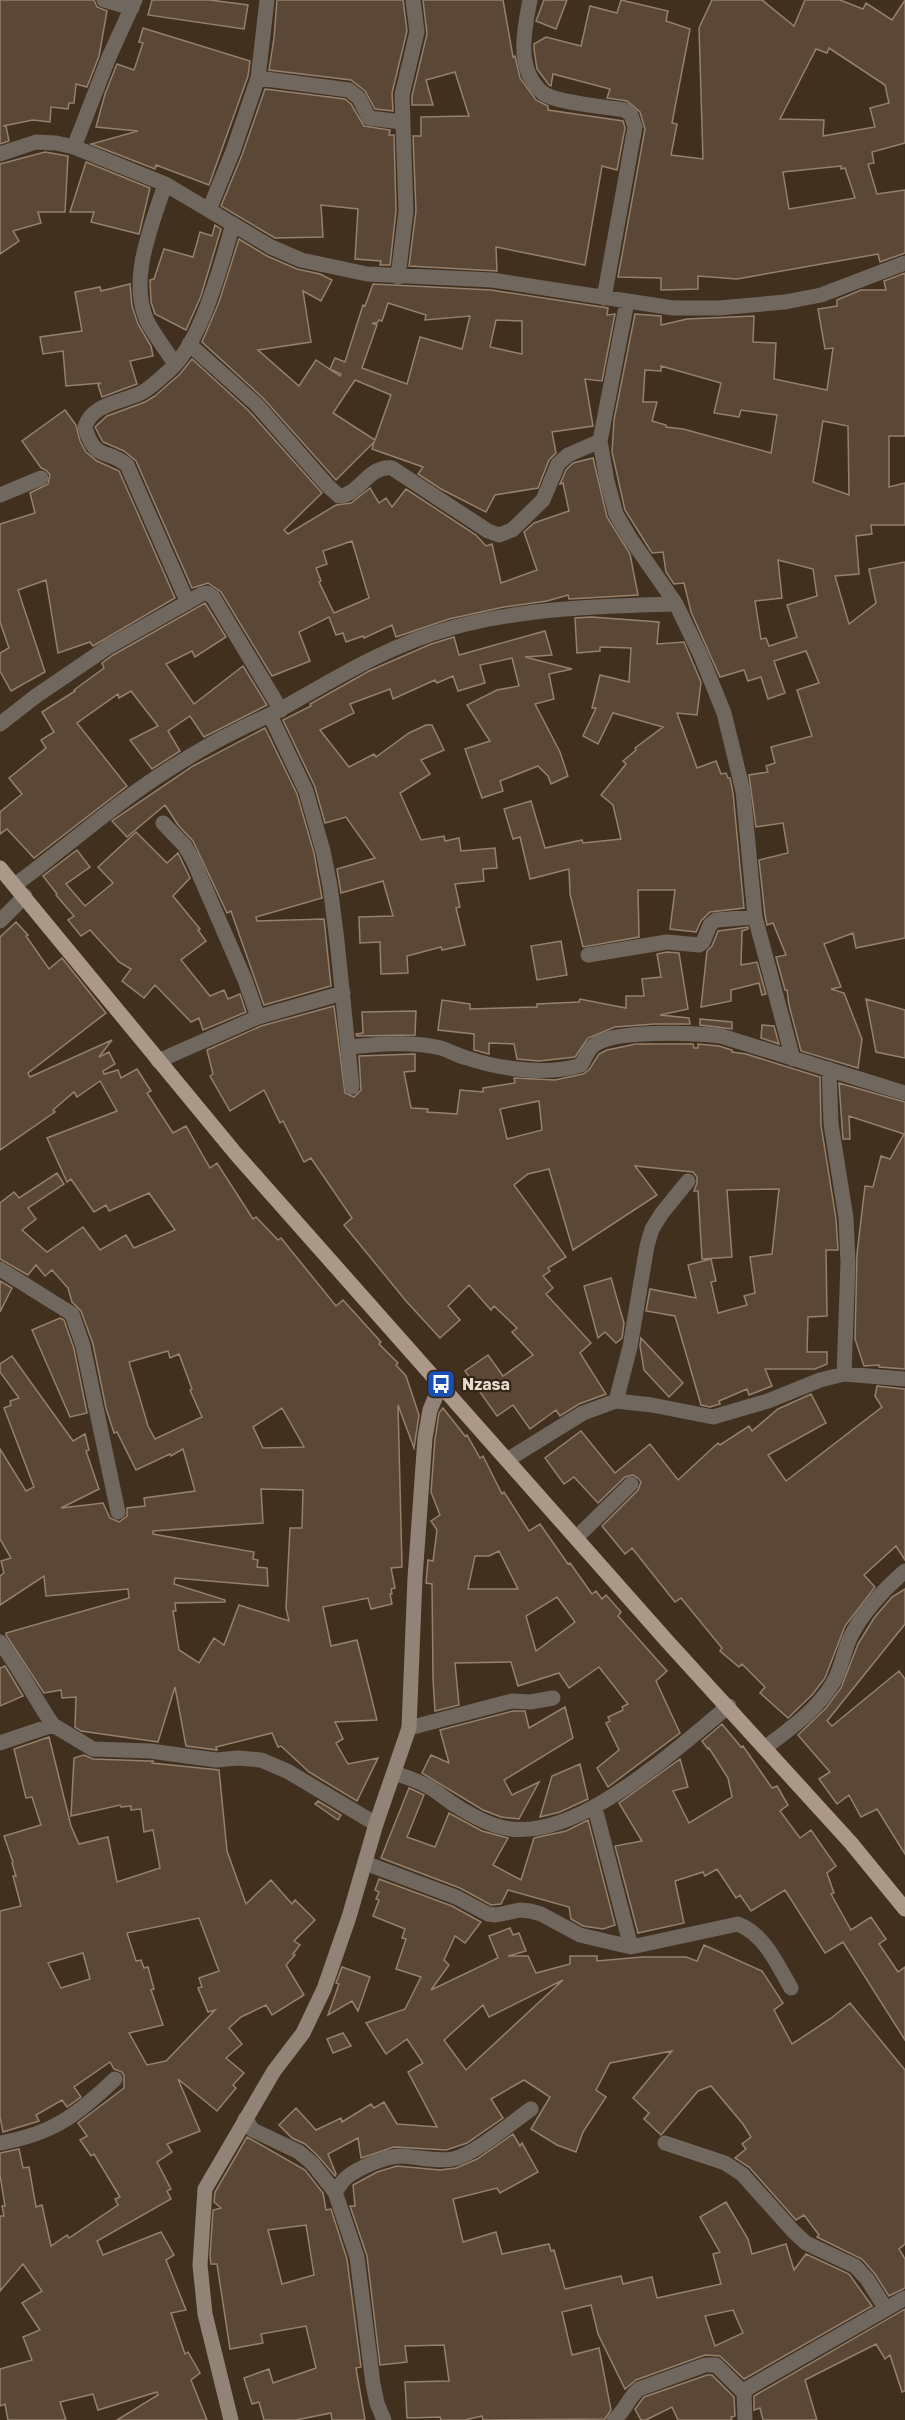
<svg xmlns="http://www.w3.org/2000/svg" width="905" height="2420" viewBox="0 0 905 2420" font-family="'Golos Text',sans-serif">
<rect width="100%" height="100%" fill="#42301f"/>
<path fill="#5b4736" stroke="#95806d" stroke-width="1.5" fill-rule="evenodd" d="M0 0H94L97 7 107 11 99 56 87 87 76 84 74 103H69L68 109 51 107 50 122 33 120 3 126H6L9 141 0 144Z
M152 0H210L248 5 244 29 148 15Z
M277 0H403L407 31 392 93 393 111 375 109 365 91 351 80 269 70 274 38Z
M423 0H503L513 57 515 56 520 78 536 100 548 106V110L623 121 625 128 617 170 602 166 585 265 496 247 497 271 409 266 416 211 413 136H421V117L469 116 455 72 426 80 433 105H412V96L427 34Z
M544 0H567L556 29 536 21Z
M621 0 668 11 666 21 690 29 672 123 677 124 671 155 703 159 699 28 712 0H762L794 26 805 0H840L863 9 866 3 892 20 905 0V143L872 152 874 163 868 164 877 194 905 190V253L880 262 878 254 737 279 698 276V289L661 290V278L618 277 645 129 640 112 627 101 607 98 610 89 553 74 551 86 549 85 537 69 534 49V44L546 37 581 46 590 6 617 13ZM829 48 885 85 889 103 870 108 875 127 823 136 824 120 780 119 816 49 827 53ZM841 166V169L845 168 855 198 789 209 783 172Z
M143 28 250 61 248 76 209 185 156 165 155 169 91 144 138 131 96 127 105 94 117 64 134 70 143 43 139 42Z
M265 89 345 99 351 104 364 126 390 130 389 135H394L396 211 390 265H380L381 261 355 259 358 209 321 205 323 237 275 238 221 206 242 155Z
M45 152 68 156 65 212H38L41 223 13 231 19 241 0 254V164Z
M86 162 150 188 139 234 91 222 94 212H70Z
M215 225 221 229 201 296 186 330 155 314 151 302 150 280 154 279 164 249 193 257 200 232 212 236Z
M239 239 267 256 297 269 320 274 332 280 321 301 303 291 311 342 258 350 299 386 316 360 340 376 341 374 330 369 335 358 345 362 363 305 365 306 373 284 491 290 608 308 607 315 615 314 602 381 585 379 593 426 552 432 556 453 549 460 538 488 495 495 486 512 441 489 418 474 423 467 372 449 374 442 336 480 263 398 202 342 219 302ZM388 303 426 315 425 320 470 316 462 349 420 337 407 384 362 368 377 325 372 323H377L379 320 382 321ZM496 320 522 321V354L490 347ZM355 380 391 395 375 440 333 413Z
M905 273V436H889V487L905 483V525H871L872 534 856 536 859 574 835 576 849 624 876 603 869 569 905 562V938L856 948 853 933 824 944 841 987 831 989 844 993 862 1039 858 1068 801 1051 789 1005 787 990H785L776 957 786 955 773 923 767 925 765 915 759 860 788 853 783 823 756 827 749 775 768 772 766 766 775 763 771 747 812 736 797 690 819 683 806 651 774 661 785 693 768 699 761 677 748 681 744 670 720 677 691 612 684 583 674 584 666 572 663 552 652 553 625 510 612 452 614 420 635 314 661 316V325L687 319 754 316 753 342 776 343 774 379 827 390 833 348 825 349 818 309 837 306V300L861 290H886L884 281ZM661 366 721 383 714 413 739 417 741 410 777 415 771 453 683 429 666 427V425L652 421 657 402H643L645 370 661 371ZM823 421 848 426 849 495 813 482ZM778 560 813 569 817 596 787 605 797 637 769 646 766 638 761 639 755 601 782 598Z
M130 284 132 306 138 324 151 346 153 356 130 361 137 384 102 397 98 385 101 383 66 386 63 351 43 354 40 337 82 331 75 292 100 287 101 291Z
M192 359 249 411 322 493 284 530 288 534 336 505 351 503 370 488 379 503 386 498 392 507 406 489 476 535 486 546 492 544 501 583 537 570 524 532 534 523 569 511 563 483 560 484 566 470 573 463 593 458 607 517 630 554 638 595 569 599 568 595 547 601 504 607 449 619 396 637 392 625 364 638 363 636 346 642 343 633 336 635 329 617 299 632 310 661 272 676 221 592 208 583 192 588 136 461 124 451 103 442 95 427 107 416 145 402 155 396 180 374ZM352 541 369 598 334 613 319 582 321 581 316 568 327 564 323 551Z
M65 410 76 425 80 441 86 452 97 461 119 471 175 598 93 646 90 642 58 653 46 580 18 590 45 672 11 691 0 671V653L9 648 0 622V524L35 513 30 493 48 484 50 475 46 470 41 468 22 441Z
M205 603 226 637 195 657 192 651 166 664 194 704 243 666 267 705 204 737 190 716 168 731 180 751 152 769 130 740 158 726 131 691 119 698 118 694 77 723 127 786 34 858 7 829 0 834V812L22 794 9 778 46 748 41 740 54 732 42 712 75 691 74 690 104 668 102 663 113 655Z
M591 617 659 622 657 644 684 642 701 682 697 715 677 713 697 768 716 761 721 774 726 773 728 778H730L733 793 744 908 710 912 701 921 696 932 670 929 675 890H638L639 937 583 947 570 894 569 869 530 879 520 837 513 839 504 809 531 801 545 848 582 840 583 843 621 839 613 805 601 795 626 764 623 761 636 750 635 748 663 727 613 713 598 744 583 736 596 708H592L600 675 629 682 631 648 600 647V651L577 653 575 618Z
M545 631 552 655 525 657 572 669 549 674 554 699 535 704 560 752 568 776 551 784 548 776 538 766 500 781 503 791 482 798 465 749 490 741 467 705 497 690 519 686 512 658 480 665 485 683 458 691 453 676 437 683 435 680 393 699 390 689 350 704 354 713 320 730 349 767 374 754 376 757 409 733 426 725H432L444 750 421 760 430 774 400 793 421 840 444 836 445 841 459 838 461 851 495 848 497 868 483 869 484 881 455 884 460 907 456 908 465 945 442 950 441 947 407 956 408 973 381 974 380 942 360 943 359 917 393 916 383 881 341 893 337 869 375 858 346 817 325 823 315 787 283 720 311 706 310 704 369 671 431 644 454 637 459 655Z
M265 728 297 794 314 853 322 898 256 917 257 921 324 919 331 986 264 1005 231 911 227 913 193 841 178 825 167 808 165 805 127 837 112 821 193 766Z
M136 832 167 863 178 853 190 878 173 896 200 929 198 930 206 941 181 960 210 996 224 990 228 999 240 994 246 1012 203 1030 199 1018 191 1022 155 985 144 998 122 981 131 969 119 962 90 930 81 936 68 920 74 916 56 895 57 894 43 876 77 850 90 867 66 884 85 906 113 883 98 867Z
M16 922 28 935 26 936 49 969 62 958 106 1013 28 1073 30 1077 112 1040 99 1057 109 1052 115 1064 103 1071 104 1074 118 1070 121 1078 137 1069 151 1091 147 1093 173 1133 186 1126 210 1168 217 1163 253 1219 256 1217 278 1240 281 1238 336 1306 343 1300 381 1342 379 1344 398 1363 396 1365 406 1376 419 1415 414 1448 398 1405 402 1567 391 1568 395 1588 391 1589 392 1594H390L392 1604 371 1609 368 1598 323 1607 331 1646 357 1640 377 1720 335 1722 343 1739 336 1743 348 1764 378 1758 357 1801 309 1772 281 1746 278 1747 272 1733 216 1747 217 1750 186 1746 175 1687 158 1742 81 1731 75 1727 76 1697 62 1698 61 1690 44 1693 6 1635V1633L129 1598 128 1589 46 1596 44 1576 0 1605V1576L4 1573 1 1561 11 1558 0 1539V1449L26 1491 34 1487 4 1408 11 1405 10 1401 19 1398 0 1372V1364L12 1356 73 1441 85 1434 89 1450 86 1451 99 1489 61 1508 103 1503 110 1518 119 1522 127 1516V1508L145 1506 144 1498 195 1491 183 1449 171 1456 170 1454 136 1470 117 1432 114 1433 106 1408 93 1344 81 1311 72 1302 68 1288 52 1270 45 1276 36 1265 28 1275 0 1259V1203L14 1192 19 1198 57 1173 64 1184 28 1208 36 1219 22 1230 47 1252 83 1227 100 1250 126 1235 134 1248 175 1230 149 1193 109 1211 106 1205 94 1212 71 1179 67 1182 47 1138 117 1111 100 1081 77 1097 74 1092 53 1110 55 1112 0 1150V937ZM168 1351 170 1358 179 1354 192 1389 190 1390 202 1417 155 1439 148 1426 129 1362ZM282 1408 304 1447 263 1448 253 1427ZM261 1489 303 1490 302 1528H290L286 1608 289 1621 239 1605 224 1645 214 1638 199 1663 179 1650 173 1611H176L175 1603 225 1602V1600L174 1584 175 1578 268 1586 267 1568 257 1567 258 1560 253 1559 254 1552 153 1534V1531L263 1523Z
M748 927V929L742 931 741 965 757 962 766 994 762 995 759 983 731 990V1001L701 1007 707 951 712 946 718 931Z
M561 941 567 975 537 980 531 946Z
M667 952 679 953 688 1009 660 1015 689 1018 690 1024H654L615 1027 588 1038 575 1057 539 1061 517 1059 514 1044 489 1043V1054L474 1050V1034L438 1030 442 1000 470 1004V1009L537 1007V1004L579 1002 580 999 626 1008V996H644L642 979 661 977 657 954Z
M866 999 905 1010V1058L876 1052Z
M334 1006 345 1093 354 1097 361 1090 359 1056 415 1054V1071L404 1072 411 1108 428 1109 427 1112 457 1114 460 1090 483 1092V1088L515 1083 514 1078 555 1080 583 1074 589 1070 599 1054 607 1050 636 1044H693L694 1048H698V1044L719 1046 732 1050V1052L746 1054 820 1077 821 1125 836 1219 838 1250H826L827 1316 808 1317 807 1352H827V1364L815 1369H765L772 1386 749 1395 747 1389 719 1401 720 1404 710 1407 701 1405 675 1316 646 1311 650 1289 696 1298 688 1265 711 1259 716 1281 711 1282 718 1313 747 1305 744 1296 755 1293 750 1257 772 1254 779 1189 727 1190 732 1257 702 1259 698 1191H694L697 1183V1177L693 1172 635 1166 657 1195 573 1250 549 1169 528 1174 514 1185 566 1257 548 1268 550 1271 543 1276 553 1288 546 1294 591 1343 580 1353 606 1394 579 1404 560 1416 556 1410 530 1429 513 1405 497 1416 465 1371 488 1355 503 1376 533 1355 512 1332 517 1328 494 1306 491 1310 469 1285 448 1306 460 1320 440 1338 406 1301 344 1225 352 1218 311 1158 304 1162 283 1121 280 1123 264 1090 230 1111 210 1076 213 1074 207 1050 261 1026ZM539 1101 542 1130 507 1139 500 1109Z
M416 1011 415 1035 357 1036 356 1034 363 1033 362 1012Z
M700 1019 732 1022V1029L700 1025Z
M762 1025 774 1026 779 1044 761 1038Z
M839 1083 905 1102V1369L879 1367V1365L864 1366 855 1339 857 1254 865 1186 873 1187 881 1156 890 1159 904 1134 849 1116 850 1139H843Z
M611 1278 624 1323 622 1338 616 1343 605 1332 598 1338 584 1286Z
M0 1281 12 1288 0 1312Z
M60 1318 64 1320 74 1349 87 1413 70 1417 32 1330Z
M641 1338 683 1383 669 1397 644 1370 640 1346Z
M877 1386 905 1389V1560L896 1546 864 1575 875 1587 845 1626 825 1678 812 1695 788 1718 760 1693 765 1687 742 1664 739 1667 720 1651 722 1648 681 1598 675 1602 632 1548 625 1554 602 1526 638 1490 641 1482 638 1478 633 1475 625 1477 598 1503 574 1477 564 1484 545 1458 581 1431 615 1473 650 1444 678 1480 718 1443 720 1445 749 1426 752 1431 778 1409 811 1394 826 1423 768 1455 786 1481 882 1407 875 1396Z
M443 1408 465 1436 467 1435 480 1458 483 1456 502 1494 504 1492 529 1531 540 1524 568 1564 570 1563 592 1594 596 1591 602 1599 606 1595 621 1612 618 1616 667 1671 656 1681 680 1733 608 1787 597 1768 619 1750 606 1723 610 1721 608 1717 623 1710 622 1707 628 1704 599 1667 569 1688 559 1673 518 1686 511 1662 455 1663 459 1705 435 1711 433 1679 432 1584 426 1583 428 1560 433 1561 437 1530 431 1521 440 1515 431 1492 435 1439 439 1413ZM499 1551 518 1589H468L475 1556H489ZM557 1597 575 1622 536 1651 526 1616Z
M905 1589V1624L827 1721 832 1726 899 1671 905 1679V1854L877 1809 861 1817 849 1795 837 1804 819 1779 830 1772 798 1735 826 1708 841 1688 858 1644 874 1618 892 1597Z
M5 1666 23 1696 0 1706V1668Z
M565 1707 573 1738 504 1780 512 1795 539 1782 519 1819 501 1817 483 1810 422 1773 431 1755 449 1763 440 1730 513 1711H525L529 1728Z
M722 1724 741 1747 743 1746 772 1788 777 1786 788 1805 780 1811 800 1838 811 1830 836 1866 827 1873 834 1893 831 1894 851 1930 871 1917 886 1939 879 1944 898 1972 905 1967V2040L843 1942 825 1953 785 1890 751 1911 740 1895 736 1898 717 1869 705 1876 703 1872 675 1881 684 1923 638 1933 615 1846 642 1841 619 1803 680 1759 688 1787 673 1791 689 1823 732 1797 728 1778 709 1748 708 1749 702 1741Z
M49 1737 71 1826 79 1844 108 1837 117 1882 160 1868 153 1830 144 1832 141 1809 131 1810V1806L121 1807 120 1805 71 1816 74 1758 84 1755 93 1759 149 1761H153L152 1763 219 1770 227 1851 246 1904 271 1880 292 1904 295 1900 315 1920 294 1941 300 1945 293 1954 295 1955 286 1965 304 1995 272 2015 266 2005 241 2017 229 2028 242 2044 226 2058 244 2073 233 2085 236 2088 217 2111 178 2079 200 2131 167 2144 172 2152 157 2162 171 2189 167 2191 171 2199 97 2241 103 2255 161 2232 174 2255 166 2260 186 2310 171 2313 185 2354 188 2352 200 2373 191 2380 207 2420H117L158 2395 157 2392 98 2410 93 2394 60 2402 66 2420H8L5 2404 0 2406V2369L32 2360 23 2337 40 2330 22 2303 42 2291 23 2264 0 2291V2216H4L2 2206H5L0 2175V2153L19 2149 23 2168 29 2167 36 2207 42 2205 51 2246 67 2235 69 2238 118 2205 115 2199 120 2197 94 2154 91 2156 80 2140 87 2136 78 2123 124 2088V2076L122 2072 114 2069 110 2062 74 2087 81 2097 67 2107 62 2100 36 2115 39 2121 3 2132 0 2117V1911L21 1906 13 1876H16L12 1863 13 1862 4 1836 41 1825 32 1797 26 1798 14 1749ZM199 1918 219 1971 199 1978 202 1987 198 1988 208 2012 215 2010 166 2061 147 2065 129 2033 163 2025 151 1990 154 1989 148 1967 144 1968 141 1960 136 1961 127 1933ZM83 1953 90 1979 61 1988 48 1963Z
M580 1764 588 1799 560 1812 540 1817 552 1776Z
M409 1788 424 1795 407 1837 435 1847 449 1813 482 1831 508 1838 493 1865 521 1880 534 1838 566 1831 588 1820 615 1925 603 1929 583 1926 571 1919 569 1907 508 1890 501 1904 491 1905 460 1888 381 1858Z
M318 1801 341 1815 338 1820 315 1804Z
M379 1879 452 1906 481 1922 465 1943 455 1936 444 1960 449 1965 431 1990 498 1958 489 1936 510 1928 513 1935 519 1933 526 1951 508 1956H528L536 1973 570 1964V1956H597V1961L642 1957H686L697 1961 704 1945 762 1971 783 2003 774 2010 792 2044 830 2019 850 2003 905 2070V2244L899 2249 905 2259V2288L889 2296 875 2274 862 2259 817 2237 819 2235 804 2215 796 2220 749 2167 735 2158 746 2149 742 2144 751 2137 743 2124 711 2086 698 2091 661 2135 644 2119 649 2113 633 2098 672 2051 610 2063 596 2090 606 2097 583 2132 576 2152 557 2145 531 2129 550 2097 524 2080 491 2099 503 2118 467 2143 446 2150 394 2147 361 2158 358 2138 328 2154 336 2174 335 2176 318 2156 305 2144 292 2138 279 2125 296 2108 316 2130 341 2118 342 2122 371 2104 374 2108 384 2102 397 2124 437 2127 408 2072 423 2063 407 2039 386 2054 366 2023 405 2009 421 1977 396 1969 406 1939 402 1938 405 1929 373 1916 379 1900 376 1899 379 1892 375 1890ZM563 1980 466 2070 444 2040 483 2005 489 2017Z
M342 1967 370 1977 358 2011 352 2001 328 2015 339 1984 336 1983Z
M343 2033 351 2046 333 2053 327 2039Z
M513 2134 520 2146 522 2143 538 2172 500 2193 497 2188 453 2199 463 2242 496 2232 502 2254 549 2244 551 2251 554 2250 565 2289 621 2276 623 2284 652 2277 657 2298 721 2284 713 2254 720 2252 700 2217 726 2202 748 2239 752 2254 786 2244 794 2270 806 2254 849 2274 872 2306 744 2379 720 2356 705 2355 636 2380 625 2389 598 2334 591 2305 562 2312 572 2355 599 2348 611 2410 605 2419 483 2420 482 2416 465 2420H441L440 2417 407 2418 405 2382 449 2381 444 2345 405 2346 407 2362 380 2365 367 2256 350 2206H355L353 2185 377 2172 397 2166 440 2170 456 2168 477 2159ZM733 2310 743 2333 715 2346 705 2316Z
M247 2137 305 2170 323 2193 326 2210 331 2209 347 2259 361 2367 356 2368 365 2420H332L331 2413 296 2420H264L259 2402 252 2404 244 2378 269 2369 273 2383 316 2368 306 2326 261 2334 263 2343 230 2349 217 2264H211L210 2256 213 2210 221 2208 214 2202 215 2192ZM306 2225 314 2275 282 2284 268 2230Z
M905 2309V2391L902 2392 890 2355 885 2359 876 2344 805 2380 817 2420H763L760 2408 754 2410V2396Z
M707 2375H712L734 2397 735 2416 731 2417 732 2420H678L672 2407 646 2420H641L635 2409 644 2397Z"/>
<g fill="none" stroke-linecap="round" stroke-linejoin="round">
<path stroke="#70675f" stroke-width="15" d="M104 0 132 8
M530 0C524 30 515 70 543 93 556 103 608 107 625 110L631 115 635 127 604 298
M258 78 349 90 359 98 369 118 402 122
M74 147 109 57 135 0
M0 154 36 142 56 143 74 147 165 184 271 247 301 260 367 274 492 280 673 308H719L785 302 821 295 905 263
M165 184C152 226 128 278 147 321 155 336 166 350 175 364
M209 210 233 151 258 78 267 0
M398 277 406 211 402 95 417 32 413 0
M627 302 600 441 607 481 616 514 630 538 676 604 701 656 724 713 743 791 755 917 793 1059
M189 344 256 404 328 486 339 496C360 495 368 465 392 468L488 531 499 535 512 530 543 500 558 464 568 455 600 441
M0 495 41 478
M187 601 127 465C106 448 95 462 85 427 91 404 122 402 141 393 152 387 163 376 173 367 203 336 221 265 233 224
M270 715 306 791 323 851 330 886 337 941 352 1087
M0 724 36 696 108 647 202 594 207 593 213 597 281 710
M163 823 185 846 193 860 245 980 258 1017
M15 885C67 847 116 802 171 768 193 754 215 741 238 730 253 722 269 716 283 708 338 677 389 645 451 628 523 608 601 606 676 604
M0 921 25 896
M588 955 667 942 699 945 703 942 710 925 716 920 755 917
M349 1047C378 1044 412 1041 441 1048 450 1051 458 1056 467 1058 499 1069 549 1076 581 1065 585 1059 588 1050 593 1046 612 1029 695 1033 721 1036L905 1093
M158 1061 258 1017 343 993
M829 1069 831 1124 846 1218 848 1263 844 1374
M0 1269 72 1314 83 1346 118 1512
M616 1401 630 1347 647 1246 652 1229 662 1213 688 1181
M507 1460 583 1413 616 1401 652 1405 713 1417 768 1401 820 1380 844 1374 905 1379
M576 1538 631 1484
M0 1642C20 1669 34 1697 53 1725
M409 1728 512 1701 530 1702 553 1698
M0 1743 53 1725 93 1749 150 1751 216 1760 238 1758 261 1760 287 1771 376 1824
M766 1747C791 1728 817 1710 833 1683 841 1670 843 1654 849 1640 860 1615 885 1588 905 1571
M395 1773C405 1777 416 1780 425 1785 436 1790 445 1799 455 1805 469 1814 489 1825 505 1828 577 1843 676 1748 729 1706
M595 1808 631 1947
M365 1863 456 1897 488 1914 496 1915 520 1910 530 1911 541 1914 580 1935 631 1947 738 1924C765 1935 777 1964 791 1988
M245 2119 253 2130 299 2152 312 2163 335 2192 357 2257 373 2384 377 2403 384 2420
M0 2143C53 2134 77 2115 115 2079
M665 2143 725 2163 742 2174 794 2232 806 2243 855 2266 867 2279 886 2309
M335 2192C339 2187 342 2181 347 2177 358 2168 388 2155 402 2156 418 2157 437 2162 453 2159 475 2154 511 2123 531 2109
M614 2420C625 2411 628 2398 639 2389L705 2365H716L744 2393
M745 2420 744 2393 748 2388 905 2298"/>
<path stroke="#928377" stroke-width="15" d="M231 2420 205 2314 200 2265 205 2189 274 2071 303 2033 324 1989 349 1917 376 1824 409 1728 415 1578 425 1438 430 1410 441 1384"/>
<path stroke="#ac9889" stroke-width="15" d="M0 868 236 1154 667 1641 851 1843 905 1909"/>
</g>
<defs>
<g id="bus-square" transform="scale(1.5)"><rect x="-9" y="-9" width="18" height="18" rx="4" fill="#1a4fb4" stroke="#372615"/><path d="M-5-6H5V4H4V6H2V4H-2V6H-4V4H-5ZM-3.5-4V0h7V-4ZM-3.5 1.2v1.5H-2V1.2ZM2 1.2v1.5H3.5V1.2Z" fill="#fff"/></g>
</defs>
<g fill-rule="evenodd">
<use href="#bus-square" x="441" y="1384"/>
</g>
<g text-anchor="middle" stroke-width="4.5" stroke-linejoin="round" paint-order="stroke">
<g font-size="16" font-weight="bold" fill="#e7dbd1" stroke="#372615" text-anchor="start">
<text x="462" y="1390">Nzasa</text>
</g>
</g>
</svg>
